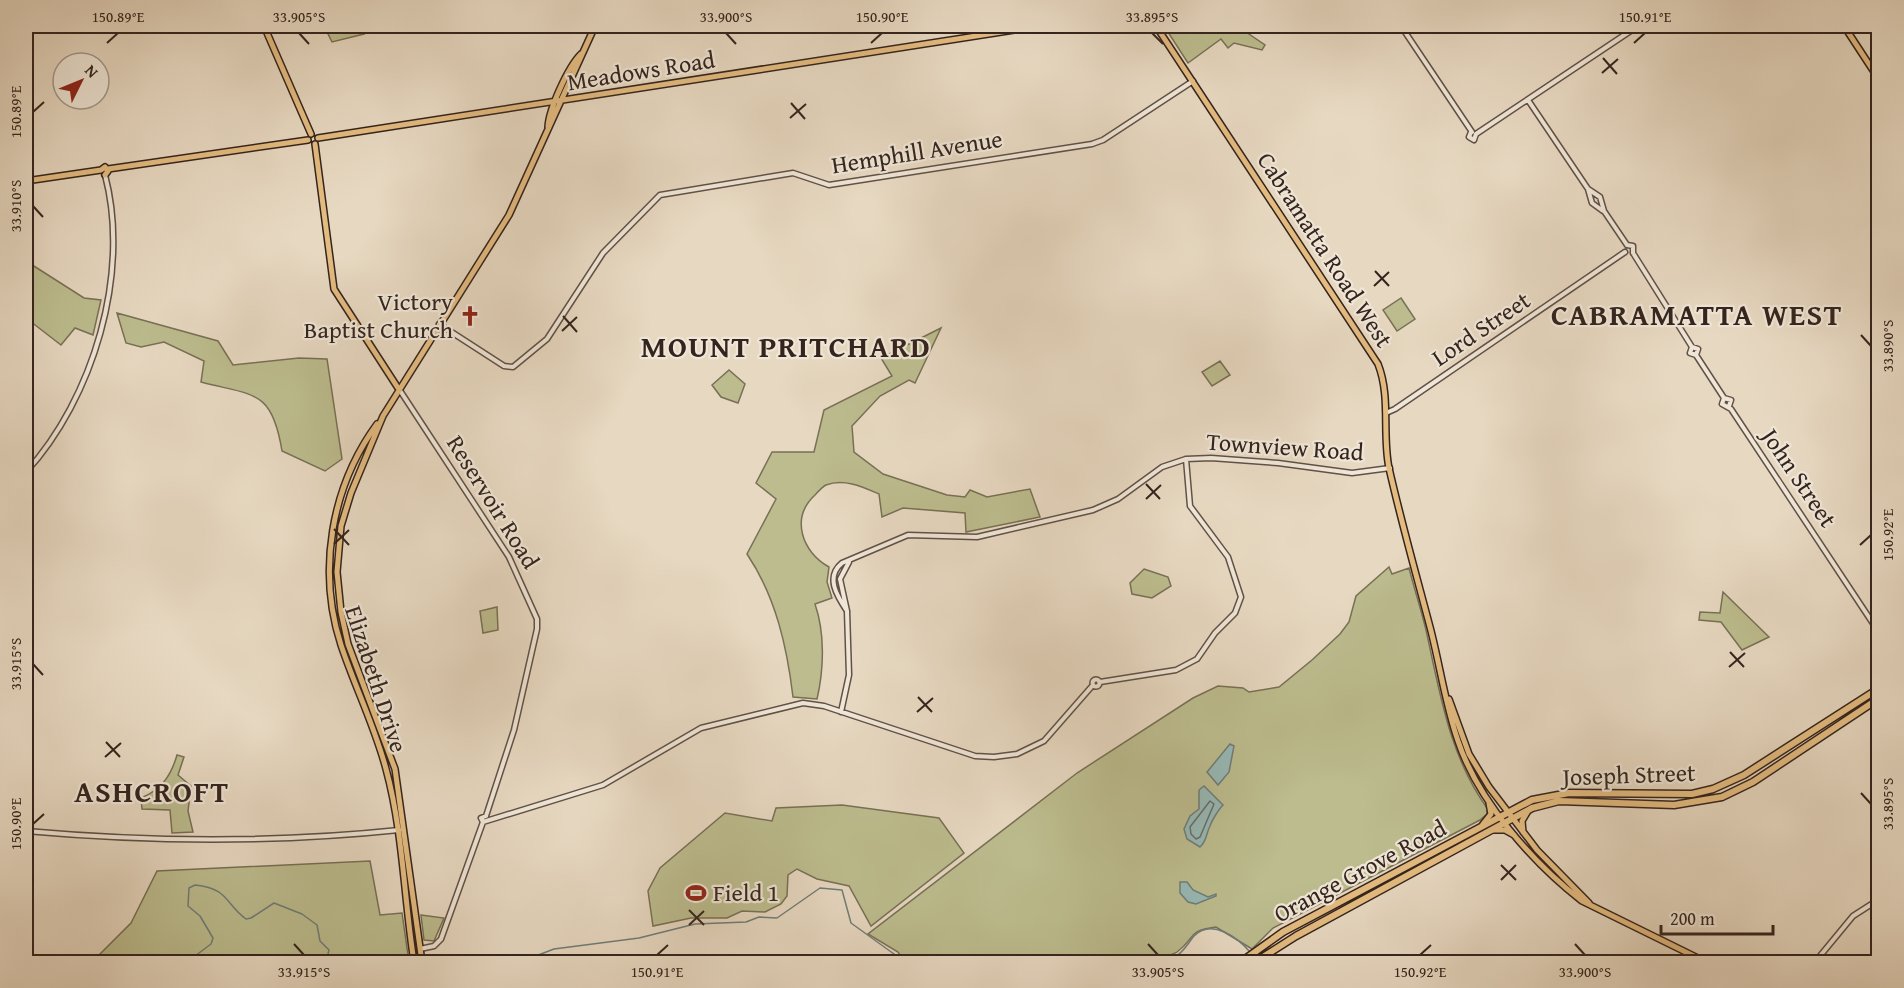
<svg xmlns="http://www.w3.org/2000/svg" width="1904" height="988" viewBox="0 0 1904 988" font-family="'Gentium Book Plus',serif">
<rect width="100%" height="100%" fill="#e7d8c1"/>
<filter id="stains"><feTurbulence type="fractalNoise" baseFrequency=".00333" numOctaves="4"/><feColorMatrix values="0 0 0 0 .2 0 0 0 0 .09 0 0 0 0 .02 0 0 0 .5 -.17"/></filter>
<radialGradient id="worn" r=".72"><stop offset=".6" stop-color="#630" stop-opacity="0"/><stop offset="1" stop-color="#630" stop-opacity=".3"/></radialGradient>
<path fill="#bcbc8e" stroke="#787056" stroke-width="1.5" d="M324 26H356L364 34 332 42Z
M1164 26H1260L1249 34 1265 45 1262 50 1234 43 1228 48 1221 39 1188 63Z
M26 261 84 298 101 300 93 335 75 328 61 345 26 318Z
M1401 298 1415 319 1397 331 1383 310Z
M117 313 218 341 233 365 299 358 327 359 342 459 325 471 282 451C272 389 254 396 201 382L204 361 164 342 141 347 126 343Z
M941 328 915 383 909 380 880 396 852 426 854 452 883 474 947 495 965 497 970 490 987 497 1030 489 1040 517 966 532 965 513 903 508 882 517 879 494C863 487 844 478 826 485 822 487 818 492 815 495 790 518 802 552 829 567L827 582 832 598 815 604C825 633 824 669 817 699L793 697C787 647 776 597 747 554L776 499 756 483 772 452H814L824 410 892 376 881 358Z
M1220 361 1230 375 1212 386 1202 372Z
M729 370 745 384 738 403 721 397 712 385Z
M1389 567 1392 574 1409 568C1414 588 1421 609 1426 630 1440 693 1449 755 1487 808V814L1480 820 1273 928 1252 949 1216 927C1186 931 1197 937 1177 952 1165 960 1148 955 1135 962H905L898 952 868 934 1077 773 1193 698 1218 686 1243 688 1249 692 1279 687 1312 660 1340 634 1349 622 1356 596Z
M1144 569 1168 577 1171 586 1152 598 1132 594 1130 583Z
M1723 592 1769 637 1742 650 1721 622 1699 620 1700 612 1720 613Z
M497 607 498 630 483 633 480 611Z
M177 755 184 757 178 775 191 786 188 811 193 832 172 833 170 810 142 809 141 798C161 790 171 776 177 755Z
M842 805 939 818 964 853 871 926 849 886 817 879 797 869 788 875 787 896 781 904 765 912 742 911 727 918H691L653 926 648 891 660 868 725 813 772 821 776 808Z
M370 861 380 915 402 913 409 962H92L131 923 157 871Z
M421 915 444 918 434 941 424 940Z"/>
<path fill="#97b9b6" stroke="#6f7d79" stroke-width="1.5" d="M1230 744 1234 746 1229 772 1218 785 1207 772Z
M1204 786 1223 805C1219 809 1212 820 1210 826 1206 834 1207 841 1200 847L1187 839 1184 829 1190 816 1199 809V790Z
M1187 882 1193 890 1208 897 1216 894V896L1196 904 1188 902 1180 893V882Z"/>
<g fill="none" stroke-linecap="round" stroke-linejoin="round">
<path stroke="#666e6a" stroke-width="1.5" d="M1210 801 1214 804 1200 837 1196 839 1191 834 1190 827Z"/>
<path stroke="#6f7d79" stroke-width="1.5" d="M187 962 211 944 213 938 200 916 188 906 189 888 195 885C230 889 224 903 246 919L251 918 274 903 302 914 317 925 320 941 329 950 326 962
M520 962 554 949 639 938 695 924 746 922 759 917 777 918 820 888 842 890 851 923 894 954 902 962
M1139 962C1150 958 1165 963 1175 957 1184 952 1188 943 1194 936 1212 918 1238 938 1250 952"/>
<g stroke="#615147" stroke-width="7">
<path id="minor" d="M1401 26 1472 132
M1528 100 1588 189 1600 197 1604 211 1627 245
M1471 132 1469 137 1474 140 1476 134 1638 26
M1588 189 1592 203 1603 211
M1627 245 1633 246V253
M1633 253 1692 347 1698 349 1696 355
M439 324 504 366 513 367 547 339 603 253 660 195 793 173 829 185 1092 144 1103 140 1193 81
M1692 347 1690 353 1696 355 1724 398 1722 404 1731 409 1878 631
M399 389 509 557 537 619V629L514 730 486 816
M1724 398 1731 400 1729 406
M1386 413 1395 409 1625 252
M26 472C93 399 131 273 105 175
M847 611C837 596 825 577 842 563L908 535 977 537 1093 510 1118 499 1162 467 1186 459 1211 458 1278 463 1352 473 1390 468
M1092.5 683a3.5 3.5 0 1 1 7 0a3.5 3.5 0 1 1-7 0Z
M1100 682 1176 670 1197 659 1215 633 1235 613 1241 597 1228 557 1190 506 1186 459
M841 712 849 675 847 611 840 579 849 562
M483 822 603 785 701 728 803 703 824 706 975 756 994 757 1017 754 1044 741 1093 685
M26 831C150 842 275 843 399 830
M420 949 434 946 441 939 483 822 481 818 486 816
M1815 962 1853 916 1878 900"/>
</g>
<g stroke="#34241e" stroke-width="8">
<path id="major" d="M264 26 311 134
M1156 26 1378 364C1391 397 1382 434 1389 468 1401 521 1416 574 1430 627 1440 665 1445 704 1458 741 1478 801 1533 863 1582 901L1706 962
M1844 26 1878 78
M548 127C549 109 568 67 581 54
M318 138 1041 26
M315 144 334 289 398 388
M108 169 308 140
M26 181 101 170 105 167 108 171 105 175
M377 424C331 487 317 571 341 645 355 687 375 727 386 769 403 831 404 899 414 962
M1449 699 1469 754 1489 787 1537 850 1589 903
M1483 824 1491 814 1489 803
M1492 830H1505L1514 835
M1523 832 1522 821 1528 811
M422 962 395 769 348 644 341 612 337 572 341 526 351 493 383 416 509 215 595 26"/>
</g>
<g stroke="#34241e" stroke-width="9">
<path id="highway" d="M1241 962 1283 932 1532 800 1569 793 1692 794 1713 789 1744 775 1878 689
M1255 962 1296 936 1532 808 1559 801 1674 805 1722 797 1753 782 1878 699"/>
</g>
<use href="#minor" stroke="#efe6d7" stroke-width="4"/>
<use href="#major" stroke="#e4bc80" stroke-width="5"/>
<use href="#highway" stroke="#e4bc80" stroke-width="6"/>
</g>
<path fill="none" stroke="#34241e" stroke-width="2" d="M299 33 309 44M726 33 736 44M1152 33 1163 44M107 43 118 33M871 43 882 33M1634 43 1645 33M1603 58 1617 74M1602 73 1618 59M791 103 805 119M33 112 44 102M790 118 806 104M33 206 43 217M1375 271 1389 286M1374 286 1389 272M563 316 577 332M562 331 577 317M1861 335 1871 346M1146 484 1160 499M1146 499 1161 485M334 529 349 545M334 544 349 530M1860 545 1871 535M1730 652 1744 667M33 664 43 675M1729 667 1745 653M918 697 932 712M917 712 933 698M106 742 120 757M105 757 121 743M1861 793 1871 804M33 824 44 814M1501 865 1516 880M1501 880 1516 865M689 910 704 925M689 925 704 911M294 944 304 955M1148 944 1158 955M1575 944 1585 955M657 955 668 945M1420 955 1431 945"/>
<defs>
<g id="church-bare" transform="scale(1.62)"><path d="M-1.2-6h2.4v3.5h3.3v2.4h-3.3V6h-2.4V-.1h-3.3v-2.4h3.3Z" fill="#8f2418" stroke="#efe6d7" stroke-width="2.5" paint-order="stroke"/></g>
<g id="stadium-bare" transform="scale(1.62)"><path d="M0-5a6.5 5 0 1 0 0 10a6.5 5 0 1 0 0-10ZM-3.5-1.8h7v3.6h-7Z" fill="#8f2418" stroke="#efe6d7" stroke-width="2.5" paint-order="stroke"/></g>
</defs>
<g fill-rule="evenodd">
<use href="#church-bare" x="470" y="316"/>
<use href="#stadium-bare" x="696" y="893"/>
</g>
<g text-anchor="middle" stroke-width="4.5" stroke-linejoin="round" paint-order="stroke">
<g font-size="24" fill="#34241e" stroke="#efe6d7">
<text transform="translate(641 71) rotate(-9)" y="8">Meadows Road</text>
<text transform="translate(917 152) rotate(-9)" y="8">Hemphill Avenue</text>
<text transform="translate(1325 250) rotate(57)" y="8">Cabramatta Road West</text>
<text transform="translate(1481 329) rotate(-34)" y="8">Lord Street</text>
<text transform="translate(1285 447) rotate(4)" y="8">Townview Road</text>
<text transform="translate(1799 478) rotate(56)" y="8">John Street</text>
<text transform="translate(493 502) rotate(58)" y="8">Reservoir Road</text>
<text transform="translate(376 679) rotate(72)" y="8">Elizabeth Drive</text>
<text transform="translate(1629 775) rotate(-2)" y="8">Joseph Street</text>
<text transform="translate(1360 871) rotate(-28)" y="8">Orange Grove Road</text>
</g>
<g font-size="24" fill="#34241e" stroke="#efe6d7" text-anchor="end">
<text x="453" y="310">Victory<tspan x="453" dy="28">Baptist Church</tspan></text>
<text x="713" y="901" text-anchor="start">Field 1</text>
</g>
<g font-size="30" font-weight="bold" letter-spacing="1.5" fill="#34241e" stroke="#efe6d7">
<text x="1697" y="325">CABRAMATTA WEST</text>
<text x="786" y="357">MOUNT PRITCHARD</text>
<text x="152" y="802">ASHCROFT</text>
</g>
</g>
<rect width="1904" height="988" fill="none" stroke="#e7d8c1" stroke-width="66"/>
<g transform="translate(81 81) rotate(47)"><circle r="28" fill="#efe6d7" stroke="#a4988d" stroke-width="1.5"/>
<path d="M0-4.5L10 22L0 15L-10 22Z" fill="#8f2418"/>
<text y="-9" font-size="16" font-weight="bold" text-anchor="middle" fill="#34241e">N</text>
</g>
<path d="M1661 925v9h112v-9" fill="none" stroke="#34241e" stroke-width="3"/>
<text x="1670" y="925" font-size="18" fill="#34241e" stroke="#efe6d7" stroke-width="4.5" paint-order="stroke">200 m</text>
<rect x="33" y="33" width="1838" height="922" fill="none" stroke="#34241e" stroke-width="2"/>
<g font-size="15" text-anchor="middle" fill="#34241e">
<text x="118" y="22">150.89°E</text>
<text x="299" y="22">33.905°S</text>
<text x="726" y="22">33.900°S</text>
<text x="882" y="22">150.90°E</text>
<text x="1152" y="22">33.895°S</text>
<text x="1645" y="22">150.91°E</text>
<text transform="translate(16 112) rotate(-90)" y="5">150.89°E</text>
<text transform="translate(16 206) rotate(-90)" y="5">33.910°S</text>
<text transform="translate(1888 346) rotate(-90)" y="5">33.890°S</text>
<text transform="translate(1888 535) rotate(-90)" y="5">150.92°E</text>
<text transform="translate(16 664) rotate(-90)" y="5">33.915°S</text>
<text transform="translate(1888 804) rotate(-90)" y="5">33.895°S</text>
<text transform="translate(16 824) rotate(-90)" y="5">150.90°E</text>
<text x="304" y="977">33.915°S</text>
<text x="657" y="977">150.91°E</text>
<text x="1158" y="977">33.905°S</text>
<text x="1420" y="977">150.92°E</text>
<text x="1585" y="977">33.900°S</text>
</g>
<rect width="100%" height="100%" filter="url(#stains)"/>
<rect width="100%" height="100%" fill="url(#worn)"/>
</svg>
